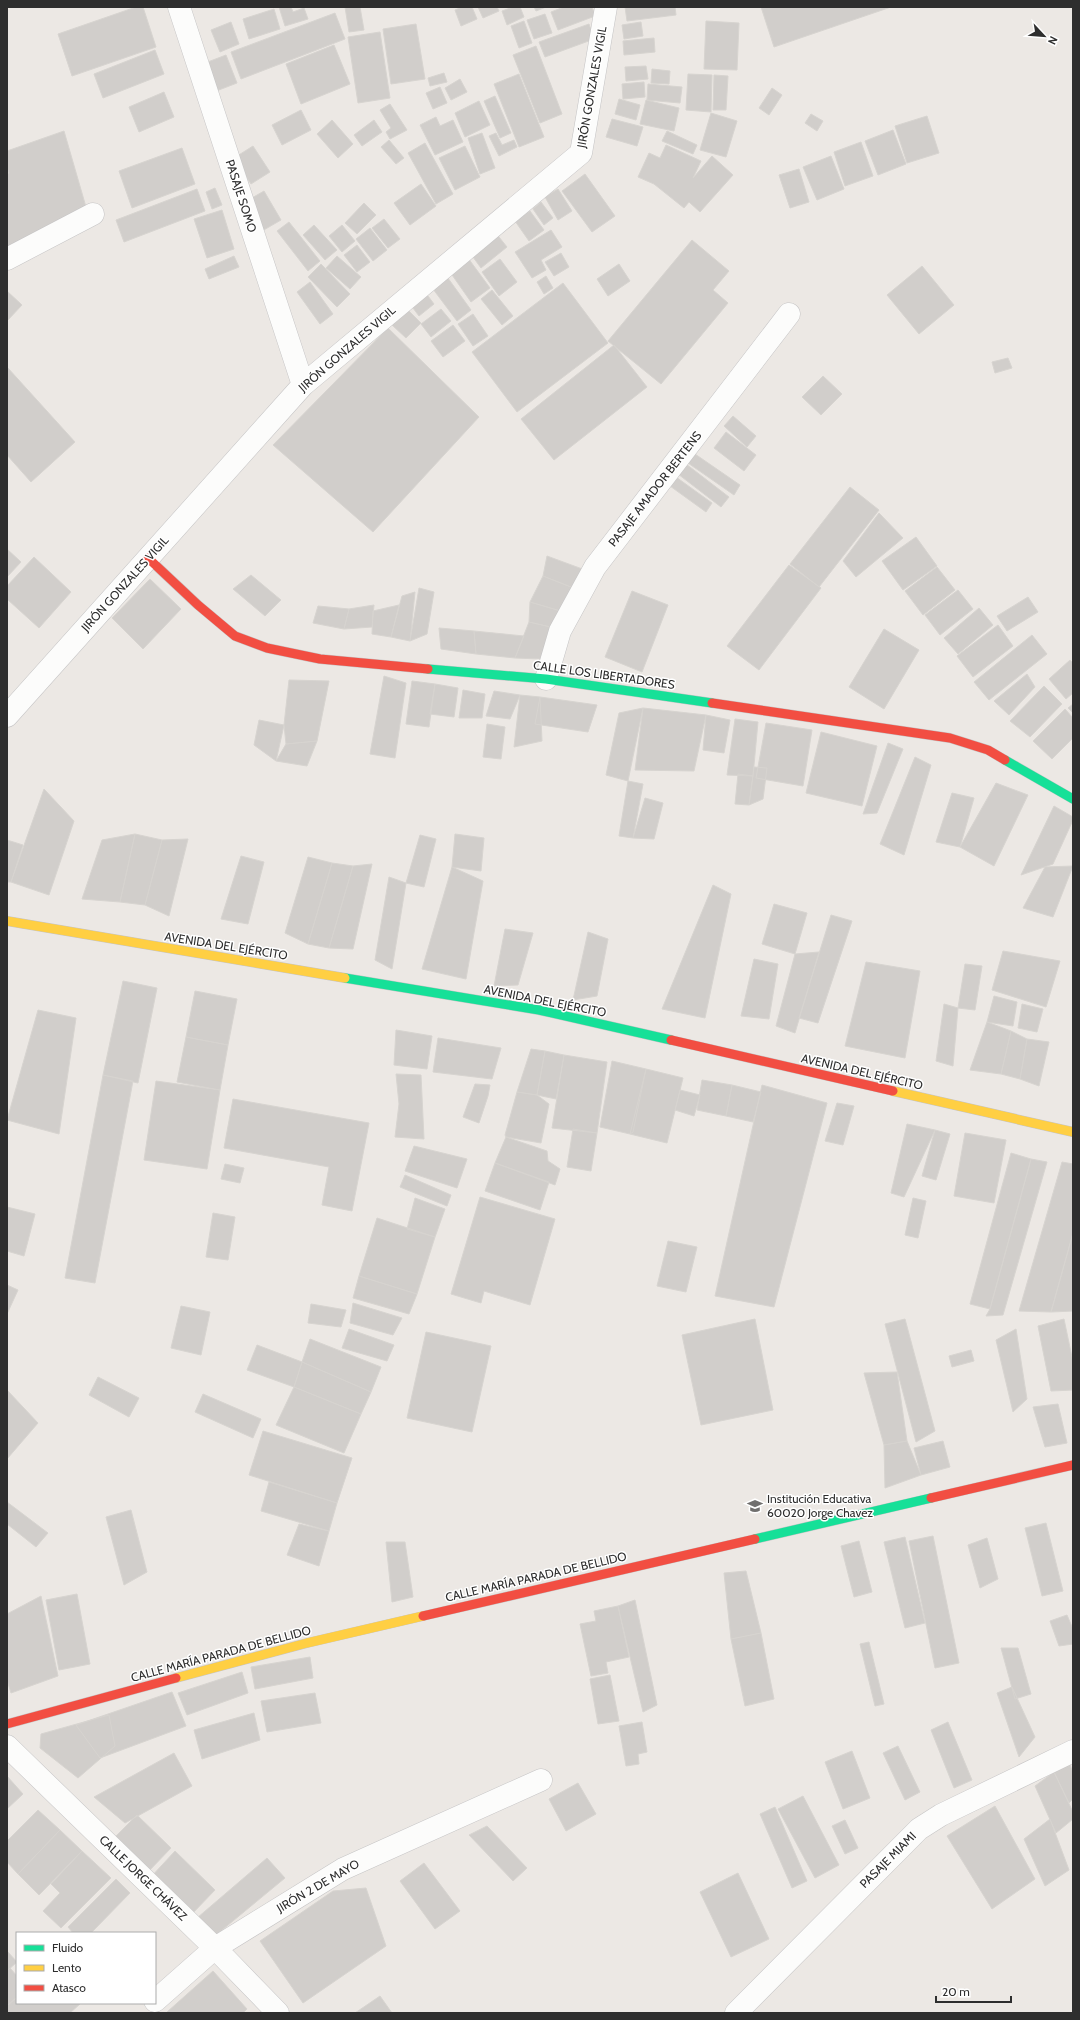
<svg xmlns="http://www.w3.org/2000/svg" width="1080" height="2020" viewBox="0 0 1080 2020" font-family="Cabin,sans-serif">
<rect width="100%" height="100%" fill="#ece8e4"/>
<path fill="#d1cecb" stroke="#d7d4d0" d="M136 7H143L156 47 72 76 58 34Z
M279 7H291L293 12 304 8 308 19 285 26Z
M345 7H360L364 30 349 32Z
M462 7H472L477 19 461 26 455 10Z
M478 7H497L499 11 483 18Z
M513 7H520L524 17 507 25 502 11Z
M534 7H546L536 11Z
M564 7H592L595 16 558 30 551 12Z
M625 7H675L676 15 627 21Z
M761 7H891L774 47Z
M274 9 280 29 249 39 243 19Z
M335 13 345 39 241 79 231 52Z
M545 14 552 33 534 39 527 20Z
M524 21 532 43 519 48 511 26Z
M706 21 739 23 737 70 704 69Z
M231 22 239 44 220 52 211 30Z
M641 22 643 36 624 39 622 25Z
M416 24 425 79 391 84 383 29Z
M589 24 594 39 545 57 539 42Z
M380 32 390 98 358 103 348 37Z
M654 38 655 52 624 55 623 41Z
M334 45 350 84 301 104 286 64Z
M536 46 562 114 540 123 513 55Z
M155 50 164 74 103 98 94 74Z
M226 55 237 83 211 93 200 65Z
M646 66 648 79 626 81 625 67Z
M652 69 670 71 669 84 651 83Z
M444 73 447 82 430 86 428 78Z
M519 74 544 137 519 147 494 84Z
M688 74 712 75 711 112 686 110Z
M714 75 728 76 726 110H713Z
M460 79 467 92 451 100 445 88Z
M644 82 645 97 623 99 622 84Z
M648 84 682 87 680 103 647 100Z
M440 87 447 103 433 109 426 93Z
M772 88 782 95 769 115 759 108Z
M164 92 174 117 139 132 129 107Z
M495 96 511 133 500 138 484 101Z
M619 99 640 105 636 120 615 114Z
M646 100 679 108 674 131 640 124Z
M479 101 490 125 465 137 455 113Z
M390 104 407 130 390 139 386 132 391 128 380 110Z
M301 110 311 130 282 145 272 125Z
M711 113 737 121 726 157 700 150Z
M811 114 823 121 817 131 805 123Z
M927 116 939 153 907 163 895 126Z
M436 117 440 126 453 120 463 142 435 155 420 125Z
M612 119 643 127 637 146 606 137Z
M332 120 353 144 338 158 317 134Z
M374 120 382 132 362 146 354 135Z
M893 130 906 164 878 175 865 141Z
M64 131 86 207 7 254V174L9 173 7 167V151Z
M667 131 697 145 693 154 662 141Z
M482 133 495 168 480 174 468 138Z
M496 133 502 145 514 140 517 147 499 156 489 136Z
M389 140 404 158 396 164 381 147Z
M861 142 873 176 845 186 834 152Z
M425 143 453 194 436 204 408 153Z
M666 145 701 161 693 178 712 156 733 175 700 212 689 202 684 208 654 184 638 177 649 153 660 158Z
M253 146 270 172 251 184 234 158Z
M465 146 480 177 455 190 439 158Z
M182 148 195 184 132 208 119 171Z
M831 156 844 189 817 200 803 167Z
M799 169 809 202 790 208 779 175Z
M585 174 615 216 592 232 562 191Z
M421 184 436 206 410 225 394 203Z
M215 188 222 205 212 209 206 192Z
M197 189 205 211 124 242 116 220Z
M558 189 572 211 558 220 545 197Z
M264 191 281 220 262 231 245 202Z
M541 202 553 218 544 225 533 209Z
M364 203 376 215 357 234 345 223Z
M222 210 234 249 207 258 194 219Z
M530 211 544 230 529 241 515 221Z
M384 219 400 239 388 248 372 228Z
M289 222 320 261 308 271 277 231Z
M314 225 337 250 325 260 303 235Z
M342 225 355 241 342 252 329 236Z
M370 228 387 250 373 261 356 239Z
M551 230 562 247 541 260 546 270 532 278 515 252Z
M495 232 507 247 481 268 470 253Z
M692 240 729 271 713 290 728 303 661 384 608 341Z
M357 245 370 262 357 272 344 255Z
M561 253 569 267 554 276 545 262Z
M234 256 239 267 209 279 205 269Z
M337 256 361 277 350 289 326 268Z
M468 258 490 288 471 302 450 272Z
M500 259 517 282 499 296 482 272Z
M321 264 350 294 337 307 308 277Z
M619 264 630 281 608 296 597 279Z
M922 266 954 305 919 334 887 295Z
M445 274 471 310 457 321 430 285Z
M546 276 553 288 544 294 537 282Z
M310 282 333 314 320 324 297 292Z
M563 283 608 343 517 412 472 352Z
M492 290 513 316 502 325 481 299Z
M7 291 22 305 7 321Z
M425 292 434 304 419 316 410 304Z
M407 309 421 323 406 338 392 325Z
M441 309 451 321 431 337 421 324Z
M473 314 488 336 473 346 458 324Z
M453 325 465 341 443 357 431 341Z
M388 328 479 417 373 532 273 445Z
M614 345 647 387 554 460 521 419Z
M1008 358 1012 368 995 373 992 362Z
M7 367 75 442 31 482 7 455Z
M823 376 842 394 821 415 802 397Z
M733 416 756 436 747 447 724 426Z
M726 432 756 455 744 471 714 448Z
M695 454 740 485 734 495 688 463Z
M686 464 729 497 721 507 678 474Z
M676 477 712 503 706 512 670 486Z
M850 487 879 510 819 587 790 564Z
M879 513 903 538 856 577 843 561Z
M916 537 937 566 903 590 882 561Z
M7 549 21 562 7 577Z
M547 556 585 570 576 589 543 576Z
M34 557 71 592 39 628 7 599V586Z
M789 565 821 588 759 670 727 646Z
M937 567 955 590 923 615 905 591Z
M251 575 281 600 265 616 233 589Z
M543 576 576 589 564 612 530 602Z
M150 579 181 609 143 649 112 618Z
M419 588 434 592 427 634 410 641Z
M958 590 973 609 940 635 925 615Z
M632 591 668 605 642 672 605 657Z
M415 592 410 641 391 637 402 596Z
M1028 597 1038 612 1007 631 997 616Z
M530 602 564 612 555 628 529 622Z
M374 605 372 627 344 629 349 609Z
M399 605 391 637 372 634 373 611Z
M318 606 349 609 344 629 313 623Z
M979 608 993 625 958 654 944 638Z
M529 622 555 628 541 659 515 658Z
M998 625 1013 646 973 677 957 656Z
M439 628 474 631 476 654 441 649Z
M884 629 919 650 884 709 849 687Z
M474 631 524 636 515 658 476 654Z
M1032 635 1047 654 989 700 974 682Z
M1070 660 1073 663V693L1066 699 1049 679Z
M1027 674 1035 687 1009 715 994 701Z
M384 676 406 683 395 758 370 754Z
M289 680 329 681 317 741 286 744 284 725Z
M412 681 435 684 429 727 406 724Z
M435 684 458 688 454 717 430 714Z
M1044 686 1062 704 1030 737 1010 721Z
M463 690 485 694 482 718H459Z
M494 691 520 695 510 719 486 716Z
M520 695 540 697 542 741 514 747Z
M540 697 597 705 588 732 535 724Z
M1073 704V713L1068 708Z
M643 708 706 715 694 771 635 770Z
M643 708 628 781 606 775 619 713Z
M1065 709 1073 718V738L1052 759 1033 741Z
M706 715 730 720 724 753 703 750Z
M735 719 758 722 753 776 727 775Z
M259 720 284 725 276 761 254 745Z
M766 723 812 730 803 786 756 778Z
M487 724 505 727 501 759 483 757Z
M821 732 877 746 862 806 806 793Z
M317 741 307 766 276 761 286 744Z
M888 743 903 749 877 813 863 814Z
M915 757 931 765 904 855 880 844Z
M754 767 767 768 763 799 749 805Z
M738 774 753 776 749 805 735 804Z
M628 781 643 784 633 838 619 836Z
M996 783 1028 795 994 866 960 847Z
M44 789 74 821 49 895 11 882Z
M952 793 974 798 960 847 936 842Z
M645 798 663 803 654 839 633 838Z
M1054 806 1073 817V820L1053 864 1021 875Z
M135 834 120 902 82 899 102 840Z
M135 834 162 840 145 905 120 902Z
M455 834 484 838 481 871 452 867Z
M420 835 436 839 424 887 406 883Z
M188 839 169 916 145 905 162 840Z
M7 840 23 845 11 882H7Z
M241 856 264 862 248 924 221 919Z
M308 857 332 863 308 944 285 933Z
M332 863 353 866 329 948 308 944Z
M372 864 353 949 329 948 353 866Z
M1073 866 1053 917 1023 908 1045 867Z
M452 867 483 881 466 979 422 969Z
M389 877 406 883 392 969 375 960Z
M713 885 731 894 705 1018 662 1009Z
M774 904 807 913 795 954 762 944Z
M831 915 852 921 818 1023 799 1018Z
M505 929 533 933 518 985 494 986Z
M588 932 608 939 597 996 573 1000Z
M1003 951 1060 961 1046 1007 992 990Z
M819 952 795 1033 776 1026 795 954Z
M754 959 778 964 769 1019 741 1016Z
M866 962 920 971 905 1058 845 1046Z
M965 964 982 966 975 1010 958 1008Z
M123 981 157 988 138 1083 103 1075Z
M195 991 237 999 228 1045 186 1037Z
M994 996 1017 1002 1013 1026 987 1022Z
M944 1004 958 1008 953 1066 936 1061Z
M1022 1004 1043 1009 1037 1032 1018 1028Z
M38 1010 76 1018 59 1134 7 1120Z
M987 1022 1011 1031 1001 1074 970 1070Z
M396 1030 432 1036 427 1069 394 1065Z
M1011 1031 1027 1039 1020 1079 1001 1074Z
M186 1037 228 1045 220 1090 177 1082Z
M438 1038 501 1048 492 1079 433 1072Z
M1027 1039 1049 1042 1039 1086 1020 1079Z
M531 1049 545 1051 537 1095 517 1092Z
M545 1051 564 1055 556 1099 537 1095Z
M564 1055 607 1062 597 1133 552 1128Z
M612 1061 646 1069 633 1132 630 1134 600 1127Z
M646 1069 683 1078 667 1143 630 1134Z
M396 1074 421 1075 424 1139 395 1137 399 1104Z
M103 1075 133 1081 95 1283 65 1278Z
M702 1080 732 1085 726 1116 697 1110Z
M156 1081 220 1090 207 1169 144 1160Z
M475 1084 490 1085 488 1096 479 1123 463 1117Z
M732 1085 761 1092 753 1122 726 1116Z
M762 1085 827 1103 774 1307 715 1296Z
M680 1090 700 1095 694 1116 675 1110Z
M517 1092 537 1095 549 1104 541 1143 506 1137 505 1135Z
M233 1099 369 1123 352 1211 322 1205 329 1167 224 1148Z
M837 1103 854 1106 843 1145 825 1141Z
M907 1124 935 1130 904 1197 891 1193Z
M573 1129 597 1133 591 1171 567 1167Z
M935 1130 950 1134 936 1180 922 1176Z
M965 1133 1006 1140 994 1203 954 1196Z
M506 1137 547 1151 548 1161 560 1169 555 1185 495 1163Z
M414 1146 467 1159 457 1188 405 1171Z
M1011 1153 1031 1159 990 1309 970 1304Z
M1031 1159 1047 1162 1003 1315 986 1316 990 1309Z
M1062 1162 1073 1164V1233L1051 1312 1019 1311Z
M495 1163 549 1182 540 1210 485 1191Z
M225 1164 244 1168 240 1183 221 1179Z
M405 1175 451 1195 447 1206 400 1187Z
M480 1197 555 1219 530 1305 484 1291 481 1303 451 1294Z
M415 1198 445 1209 435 1237 407 1229Z
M913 1198 926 1201 918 1238 905 1235Z
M7 1207 35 1214 24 1256 7 1251Z
M213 1213 235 1217 228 1260 206 1257Z
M377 1218 435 1237 417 1294 359 1276Z
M1073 1233V1311L1051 1312Z
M668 1241 697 1247 686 1292 657 1286Z
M359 1276 417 1294 409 1314 353 1298Z
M7 1285 18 1290 7 1314Z
M353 1303 402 1318 393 1335 350 1323Z
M311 1304 346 1310 341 1327 308 1323Z
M181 1306 210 1312 201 1355 171 1348Z
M755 1319 773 1410 701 1425 682 1335Z
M905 1319 935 1431 916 1442 885 1324Z
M1064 1319 1073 1362V1390L1051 1391 1038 1326Z
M349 1329 394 1345 387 1361 342 1348Z
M1016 1329 1027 1399 1013 1412 996 1340Z
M426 1332 491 1346 472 1432 407 1418Z
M310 1339 381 1367 371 1392 302 1362Z
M257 1345 302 1362 294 1387 247 1370Z
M971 1350 974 1361 952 1367 949 1356Z
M302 1362 371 1392 361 1414 294 1387Z
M897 1372 907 1441 884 1445 864 1373Z
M98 1377 139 1398 129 1417 89 1395Z
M294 1387 361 1414 344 1453 276 1425Z
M7 1390 38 1423 7 1459Z
M203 1394 261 1419 253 1438 195 1412Z
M1058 1404 1067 1443 1045 1447 1033 1407Z
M263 1431 352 1458 337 1503 249 1475Z
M907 1441 921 1475 885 1488 884 1445Z
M943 1441 950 1467 921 1475 914 1448Z
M269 1482 337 1503 329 1531 261 1511Z
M7 1502 48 1533 36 1547 7 1524Z
M131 1510 147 1572 124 1585 106 1517Z
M1046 1523 1063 1591 1042 1596 1025 1528Z
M299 1524 329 1531 319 1566 287 1555Z
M933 1536 959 1663 935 1668 909 1541Z
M905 1537 925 1623 905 1628 884 1542Z
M987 1538 998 1579 980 1588 968 1545Z
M859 1541 872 1592 854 1597 841 1546Z
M386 1542H405L413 1597 392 1602Z
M746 1571 761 1633 731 1639 724 1573Z
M77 1594 90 1664 59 1670 46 1600Z
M41 1596 58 1676 11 1693 7 1680V1614Z
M635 1600 657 1705 643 1712 618 1606Z
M618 1606 629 1657 606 1662 608 1673 591 1676 580 1624 596 1621 594 1611Z
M1067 1615 1073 1629V1644L1059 1646 1050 1621Z
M761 1633 774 1699 745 1706 731 1639Z
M869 1642 884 1704 875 1706 860 1644Z
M1001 1648H1018L1031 1694 1015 1699Z
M310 1657 313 1678 255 1689 251 1667Z
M242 1672 248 1693 187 1715 178 1693Z
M610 1675 619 1721 598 1724 590 1679Z
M1012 1687 1035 1737 1019 1757 997 1693Z
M172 1692 186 1726 100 1758 76 1725Z
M315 1693 321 1723 267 1732 261 1701Z
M254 1713 260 1740 202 1759 194 1730Z
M109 1715 115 1746 78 1778 40 1748 41 1734Z
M642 1722 647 1752 638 1754 639 1764 626 1766 619 1726Z
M948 1722 972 1780 954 1788 931 1730Z
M898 1746 920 1792 905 1800 883 1753Z
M852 1751 870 1798 843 1809 825 1762Z
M174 1753 192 1786 125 1823 94 1797Z
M1069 1762 1073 1773V1799L1069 1803 1054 1772Z
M1054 1772 1073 1812V1819L1056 1833 1035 1786Z
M7 1776 23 1794 7 1809Z
M578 1783 596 1814 566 1831 549 1799Z
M803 1796 839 1865 815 1878 778 1809Z
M995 1806 1035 1879 992 1909 947 1836Z
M775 1807 807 1881 792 1888 760 1814Z
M38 1810 60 1830 18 1874 7 1862V1841Z
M137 1815 171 1848 147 1873 112 1840Z
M1050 1819 1069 1870 1045 1886 1024 1839Z
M845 1820 858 1848 845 1854 832 1826Z
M487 1826 527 1868 513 1881 469 1835Z
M60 1830 82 1851 39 1895 18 1874Z
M82 1851 111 1878 61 1928 43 1911 60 1893 51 1884Z
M175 1851 215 1890 190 1916 150 1878Z
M267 1858 285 1878 216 1935 197 1918Z
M424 1863 460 1911 435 1929 400 1881Z
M738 1873 769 1939 731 1957 700 1892Z
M116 1879 130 1893 91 1933H73L68 1927Z
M366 1888 386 1946 303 2003 260 1941 333 1891Z
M7 1951 17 1962 7 1971Z
M10 1968 17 1976V1997L7 2006V1971Z
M213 1971 247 2009 243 2013H168L167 2012Z
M380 1996 392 2013H355Z
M17 1997V2003H81L70 2013H7V2006Z"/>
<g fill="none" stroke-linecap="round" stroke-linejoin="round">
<g stroke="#c5c4c5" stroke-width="23">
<path id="street" d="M179 7 303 385
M7 259 93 214
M546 679 560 631 595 567 789 314
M7 716 303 385 581 153 606 7
M7 1746 215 1948 278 2013
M155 2001 215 1948 343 1869 541 1780
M736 2013 919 1829 941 1815 1073 1751"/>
</g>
<g stroke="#c5c4c5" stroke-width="10">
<path id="fast" d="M428 669 546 679 712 703
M1005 760 1073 799
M345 978 539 1010 671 1040
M755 1539 931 1498"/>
</g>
<g stroke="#c5c4c5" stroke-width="10">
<path id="slow" d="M7 921 345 978
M893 1091 1073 1132
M176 1678 307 1643 423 1616"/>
</g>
<g stroke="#c5c4c5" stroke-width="10">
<path id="jam" d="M148 558 198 605 235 636 267 648 320 659 428 669
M712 703 950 738 988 750 1005 760
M671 1040 893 1091
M931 1498 1073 1465
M423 1616 755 1539
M7 1724 176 1678"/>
</g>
<use href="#street" stroke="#fcfcfb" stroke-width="22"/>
<use href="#fast" stroke="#16e098" stroke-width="9"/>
<use href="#slow" stroke="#ffcf43" stroke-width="9"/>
<use href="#jam" stroke="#f24e42" stroke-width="9"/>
</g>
<defs>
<g id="school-bare" transform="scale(1.2)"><path d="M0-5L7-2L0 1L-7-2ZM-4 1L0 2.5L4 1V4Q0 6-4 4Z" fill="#706f6e" stroke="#fff" stroke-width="2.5" paint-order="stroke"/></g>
</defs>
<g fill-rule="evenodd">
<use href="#school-bare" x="755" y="1506"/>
</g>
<g text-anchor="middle" stroke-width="3" stroke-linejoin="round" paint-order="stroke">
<g font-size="12" fill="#2e2e2e" stroke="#fff">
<text transform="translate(592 87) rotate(-80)" y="4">JIRÓN GONZALES VIGIL</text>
<text transform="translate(241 196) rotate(72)" y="4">PASAJE SOMO</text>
<text transform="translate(347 349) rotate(-41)" y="4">JIRÓN GONZALES VIGIL</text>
<text transform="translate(655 489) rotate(-52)" y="4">PASAJE AMADOR BERTENS</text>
<text transform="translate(125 584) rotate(-48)" y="4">JIRÓN GONZALES VIGIL</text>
<text transform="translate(604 675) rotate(8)" y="4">CALLE LOS LIBERTADORES</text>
<text transform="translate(226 946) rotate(9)" y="4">AVENIDA DEL EJÉRCITO</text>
<text transform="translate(545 1001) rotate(11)" y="4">AVENIDA DEL EJÉRCITO</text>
<text transform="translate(862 1072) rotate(13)" y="4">AVENIDA DEL EJÉRCITO</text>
<text transform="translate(536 1577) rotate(-13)" y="4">CALLE MARÍA PARADA DE BELLIDO</text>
<text transform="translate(221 1654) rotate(-15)" y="4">CALLE MARÍA PARADA DE BELLIDO</text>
<text transform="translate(888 1860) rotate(-45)" y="4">PASAJE MIAMI</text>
<text transform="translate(143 1878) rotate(44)" y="4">CALLE JORGE CHÁVEZ</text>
<text transform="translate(318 1886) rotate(-30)" y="4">JIRÓN 2 DE MAYO</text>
</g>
<g font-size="12" fill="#2e2e2e" stroke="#fff" text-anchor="start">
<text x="767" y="1503">Institución Educativa<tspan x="767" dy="14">60020 Jorge Chavez</tspan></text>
</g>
</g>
<rect width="1080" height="2020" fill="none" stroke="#2e2e2e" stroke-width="16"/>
<rect x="16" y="1932" width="140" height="72" fill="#ffffff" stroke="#ababab"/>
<rect x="24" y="1945" width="20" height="6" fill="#16e098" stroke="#ababab"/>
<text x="52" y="1952" font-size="12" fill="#2e2e2e">Fluido</text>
<rect x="24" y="1965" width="20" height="6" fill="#ffcf43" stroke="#ababab"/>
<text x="52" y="1972" font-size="12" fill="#2e2e2e">Lento</text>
<rect x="24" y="1985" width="20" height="6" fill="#f24e42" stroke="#ababab"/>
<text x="52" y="1992" font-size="12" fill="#2e2e2e">Atasco</text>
<g transform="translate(1044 36) rotate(116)" stroke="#ffffff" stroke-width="3" paint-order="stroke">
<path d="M0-3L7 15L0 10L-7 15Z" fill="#2e2e2e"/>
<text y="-6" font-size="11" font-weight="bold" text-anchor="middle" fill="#2e2e2e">N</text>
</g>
<path d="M936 1996v6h75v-6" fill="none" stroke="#2e2e2e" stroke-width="2"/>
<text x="942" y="1996" font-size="12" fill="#2e2e2e" stroke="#ffffff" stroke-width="3" paint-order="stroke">20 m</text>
</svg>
